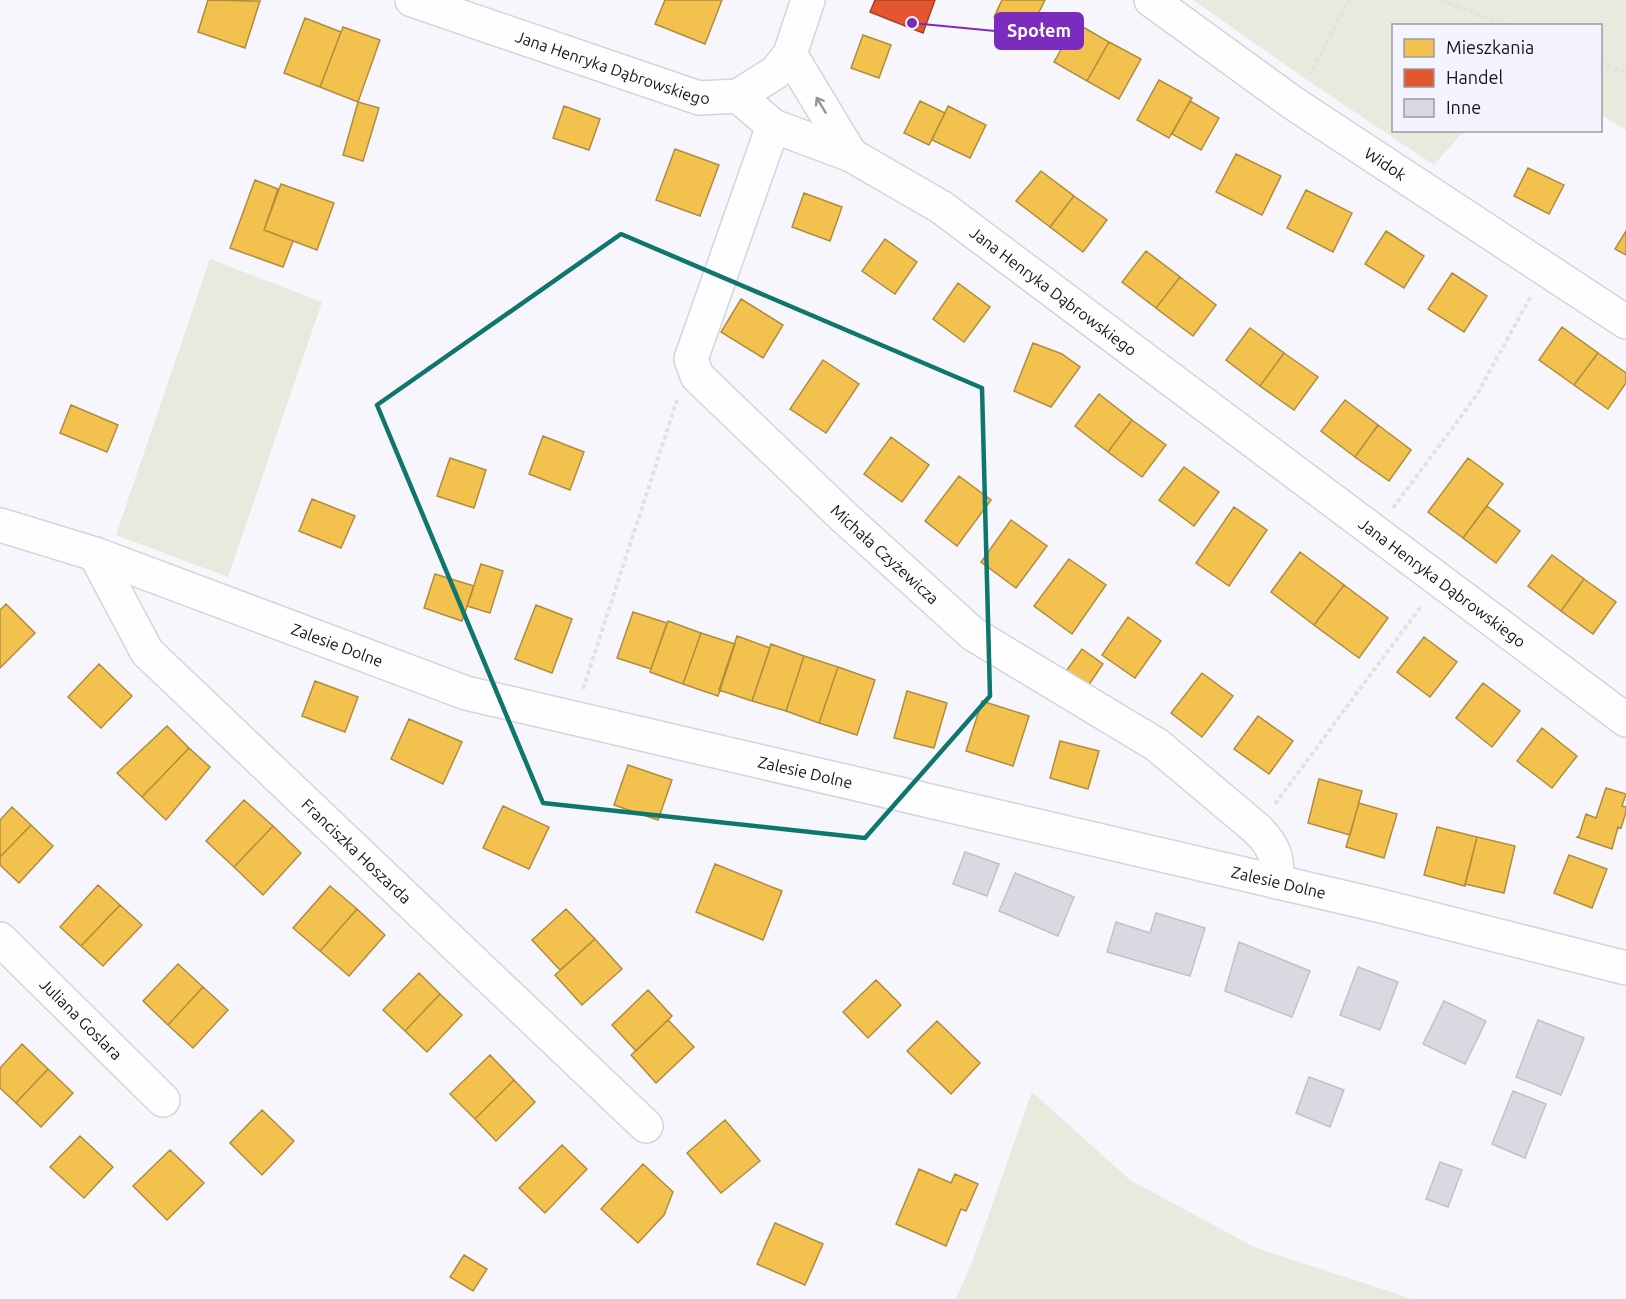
<svg xmlns="http://www.w3.org/2000/svg" width="1626" height="1299" viewBox="0 0 1626 1299" font-family="Ubuntu,sans-serif">
<rect width="100%" height="100%" fill="#f6f6fc"/>
<path fill="#e8eade" d="M1193 0H1626V130L1601 115 1600 26H1394V130L1464 131 1434 165 1307 80Z
M210 259 322 302 228 577 116 535Z
M1032 1092 1130 1180 1254 1247 1412 1299H956L971 1265Z"/>
<path fill="#f2c14e" stroke="#b08d3e" stroke-width="1.5" d="M208 0 260 1 245 48 198 32Z
M665 0H722L705 44 655 24Z
M1002 0H1045L1028 34 994 17Z
M305 18 341 32 320 87 284 73Z
M1076 23 1109 42 1087 81 1054 62Z
M343 27 380 40 358 102 320 87Z
M863 35 891 45 879 78 851 68Z
M1109 42 1141 59 1119 99 1087 81Z
M1159 80 1192 98 1169 138 1137 120Z
M920 101 945 113 929 145 904 133Z
M1190 101 1219 118 1201 150 1172 134Z
M358 102 379 108 363 161 343 155Z
M564 106 600 119 589 150 553 138Z
M948 106 986 125 970 158 932 140Z
M675 149 719 165 700 216 656 200Z
M1236 154 1281 176 1262 215 1216 192Z
M1528 168 1564 185 1549 214 1514 196Z
M1041 171 1074 196 1050 227 1016 201Z
M255 180 278 189 264 230 293 241 283 267 230 248Z
M281 184 334 203 317 250 264 230Z
M1306 190 1352 213 1333 252 1287 228Z
M804 193 842 207 830 241 792 227Z
M1074 196 1107 220 1083 252 1050 227Z
M1386 231 1424 256 1404 288 1365 264Z
M1626 231V255L1615 249Z
M885 239 917 262 895 294 862 271Z
M1146 251 1180 277 1156 308 1122 282Z
M1452 273 1487 296 1464 332 1428 309Z
M1180 277 1216 305 1193 336 1156 308Z
M958 283 990 307 964 342 933 319Z
M741 299 783 325 763 358 721 332Z
M1562 327 1598 353 1574 385 1539 360Z
M1250 328 1284 353 1260 386 1226 360Z
M1033 343 1062 354 1080 367 1051 407 1014 391Z
M1284 353 1318 377 1294 410 1260 386Z
M1598 353 1626 373V383L1608 409 1574 385Z
M823 360 859 384 826 433 790 409Z
M1099 394 1132 420 1108 452 1075 426Z
M1345 400 1378 425 1355 457 1321 431Z
M71 405 118 425 107 452 60 433Z
M1132 420 1166 445 1142 477 1108 452Z
M1378 425 1411 450 1389 481 1355 457Z
M543 436 584 452 570 490 529 474Z
M891 437 929 465 902 502 864 474Z
M450 458 486 470 474 508 437 496Z
M1468 458 1503 484 1463 538 1428 512Z
M1184 467 1219 492 1194 526 1159 500Z
M959 476 991 500 957 546 925 521Z
M312 499 355 516 341 548 299 531Z
M1487 506 1520 531 1496 563 1463 538Z
M1234 507 1267 530 1229 586 1196 563Z
M1011 520 1047 546 1016 588 981 562Z
M1300 552 1344 585 1314 625 1271 592Z
M1552 555 1584 579 1561 611 1528 586Z
M1069 559 1106 585 1072 634 1034 606Z
M481 564 503 571 490 613 467 606Z
M435 574 474 586 462 621 424 608Z
M1584 579 1616 602 1593 634 1561 611Z
M1344 585 1388 618 1359 658 1314 625Z
M6 604 35 633 0 668V610Z
M536 605 572 619 552 673 515 659Z
M633 612 667 623 651 669 617 658Z
M1128 617 1161 641 1135 678 1102 655Z
M668 621 701 633 683 684 650 672Z
M701 633 735 644 718 696 683 684Z
M737 636 770 648 752 701 719 690Z
M1424 637 1457 662 1430 697 1397 672Z
M771 644 804 656 786 711 752 701Z
M1082 649 1103 664 1086 689 1064 674Z
M804 656 838 667 819 723 786 711Z
M99 664 132 696 101 728 68 697Z
M838 667 875 680 857 735 819 723Z
M1202 673 1233 696 1202 737 1171 713Z
M315 681 358 697 345 732 302 716Z
M1483 683 1520 711 1492 747 1456 718Z
M907 691 947 703 934 748 894 738Z
M982 701 1029 716 1013 766 966 751Z
M1258 716 1293 741 1269 774 1234 749Z
M409 719 462 742 443 784 391 759Z
M167 726 189 748 142 797 117 773Z
M1542 728 1577 756 1552 788 1517 761Z
M1060 741 1099 751 1088 789 1050 778Z
M189 748 210 767 166 820 142 797Z
M628 765 672 780 658 820 614 805Z
M1319 779 1362 791 1350 835 1308 823Z
M1606 788 1626 794 1622 806 1626 807V812L1621 828 1618 827 1612 849 1577 837 1579 836 1586 814 1596 818Z
M244 800 273 826 234 867 206 841Z
M1359 803 1397 814 1384 858 1346 847Z
M503 806 549 827 529 869 483 848Z
M12 807 31 825 0 857V820Z
M31 825 53 846 19 883 0 865V857Z
M273 826 301 853 263 895 234 867Z
M1437 827 1477 837 1465 886 1424 875Z
M1477 837 1515 846 1504 893 1465 884Z
M1569 855 1607 869 1592 908 1554 893Z
M715 864 782 891 763 940 696 912Z
M98 885 120 905 81 946 60 927Z
M330 886 357 909 320 951 293 928Z
M120 905 142 925 103 966 81 946Z
M357 909 385 935 349 976 320 951Z
M566 909 595 939 560 970 532 940Z
M595 939 622 969 582 1005 555 975Z
M178 964 203 987 168 1025 143 1001Z
M419 973 440 994 405 1031 383 1010Z
M876 980 901 1005 868 1038 843 1012Z
M203 987 228 1010 193 1048 168 1025Z
M648 990 672 1016 636 1051 612 1025Z
M440 994 462 1015 427 1052 405 1031Z
M668 1020 694 1047 656 1083 631 1055Z
M937 1021 980 1063 951 1094 907 1051Z
M22 1044 48 1069 16 1103 0 1088V1068Z
M490 1055 514 1080 475 1119 450 1094Z
M48 1069 73 1093 41 1127 16 1103Z
M514 1080 535 1102 496 1141 475 1119Z
M262 1110 294 1141 262 1175 230 1143Z
M725 1120 760 1161 721 1193 687 1153Z
M80 1136 113 1167 84 1198 50 1167Z
M562 1145 587 1169 545 1213 519 1188Z
M170 1150 204 1183 167 1220 133 1186Z
M643 1164 673 1192 664 1215 638 1243 601 1209Z
M919 1169 951 1183 955 1174 978 1184 966 1211 961 1209 946 1246 896 1224Z
M775 1223 823 1244 805 1285 757 1264Z
M464 1255 487 1269 473 1291 450 1277Z"/>
<path fill="#e4572e" stroke="#a64328" stroke-width="1.5" d="M875 0H935L923 33 870 12Z"/>
<path fill="#d9d9e2" stroke="#c1c1c6" stroke-width="1.5" d="M965 852 999 864 987 896 953 884Z
M1015 873 1074 897 1058 936 999 911Z
M1156 913 1205 928 1190 976 1107 952 1116 922 1150 933Z
M1239 942 1310 971 1292 1017 1225 991Z
M1358 967 1398 982 1380 1030 1340 1015Z
M1444 1001 1486 1021 1465 1064 1423 1044Z
M1538 1020 1584 1038 1561 1095 1516 1077Z
M1309 1077 1344 1090 1330 1127 1296 1113Z
M1513 1091 1546 1104 1525 1158 1492 1144Z
M1440 1162 1462 1170 1448 1207 1426 1199Z"/>
<g fill="none" stroke-linecap="round" stroke-linejoin="round">
<g stroke="#d4d4d9" stroke-width="36">
<g id="minor">
<path id="s1" d="M412 0 699 98 738 96 773 126 851 155 941 207 1626 720"/>
<path id="s2" d="M1151 0 1293 103 1626 322"/>
<path d="M790 54 851 155"/>
<path d="M738 96 776 72 790 54 808 0"/>
<path id="s3" d="M773 126 691 359 697 376 845 518 973 634 1157 745 1257 829C1274 846 1279 858 1276 882"/>
<path id="s4" d="M0 525 95 554 466 693 1381 906 1626 968"/>
<path id="s5" d="M95 554 147 652 646 1126"/>
<path id="s6" d="M0 939 163 1100"/>
</g>
</g>
<path stroke="#e2e2e4" stroke-width="4" stroke-dasharray="4.5 3" stroke-linecap="butt" d="M1441 0 1508 26
M1600 63 1626 73
M1309 76 1349 0
M1393 508 1476 396 1531 296
M583 689 677 400
M1275 804 1422 605"/>
<use href="#minor" stroke="#fefeff" stroke-width="33"/>
</g>
<defs><path id="oneway-shaft" d="M-6 0H5M1.5-3L5.5 0L1.5 3" fill="none" stroke-width="1.6" stroke-linecap="round" stroke-linejoin="round" transform="scale(1.5)"/></defs>
<use stroke="#959598" href="#oneway-shaft" transform="translate(821 105) rotate(-121)"/>
<path fill="none" stroke="#0f766e" stroke-width="4.5" stroke-linejoin="round" d="M621 234 982 388 990 696 865 838 543 803 377 405Z"/>
<g text-anchor="middle" stroke-width="6" stroke-linejoin="round" paint-order="stroke">
<g font-size="16" fill="#151519" stroke="#f3f4ff">
<text dy="6" stroke="none"><textPath href="#s1" startOffset="212">Jana Henryka Dąbrowskiego</textPath></text>
<text dy="6" stroke="none"><textPath href="#s2" startOffset="286">Widok</textPath></text>
<text dy="6" stroke="none"><textPath href="#s1" startOffset="716">Jana Henryka Dąbrowskiego</textPath></text>
<text dy="6" stroke="none"><textPath href="#s3" startOffset="524">Michała Czyżewicza</textPath></text>
<text dy="6" stroke="none"><textPath href="#s1" startOffset="1202">Jana Henryka Dąbrowskiego</textPath></text>
<text dy="6" stroke="none"><textPath href="#s4" startOffset="358">Zalesie Dolne</textPath></text>
<text dy="6" stroke="none"><textPath href="#s4" startOffset="844">Zalesie Dolne</textPath></text>
<text dy="6" stroke="none"><textPath href="#s5" startOffset="400">Franciszka Hoszarda</textPath></text>
<text dy="6" stroke="none"><textPath href="#s4" startOffset="1330">Zalesie Dolne</textPath></text>
<text dy="6" stroke="none"><textPath href="#s6" startOffset="114">Juliana Goslara</textPath></text>
</g>
</g>
<path fill="none" stroke="#7b2cbf" stroke-width="2" d="M912 23L995 31"/>
<circle fill="#7b2cbf" stroke="#f3f4ff" stroke-width="2" cx="912" cy="23" r="6"/>
<rect fill="#7b2cbf" stroke="#7b2cbf" stroke-width="2" x="995" y="13" width="88" height="36" rx="6"/>
<g font-size="18" text-anchor="middle" font-weight="bold" fill="#fff">
<text x="1039" y="37">Społem</text>
</g>
<rect x="1392" y="24" width="210" height="108" fill="#f3f4ff" stroke="#9a9ba3" stroke-width="1.5"/>
<rect x="1404" y="39" width="30" height="18" fill="#f2c14e" stroke="#9a9ba3" stroke-width="1.5"/>
<text x="1446" y="54" font-size="18" fill="#151519">Mieszkania</text>
<rect x="1404" y="69" width="30" height="18" fill="#e4572e" stroke="#9a9ba3" stroke-width="1.5"/>
<text x="1446" y="84" font-size="18" fill="#151519">Handel</text>
<rect x="1404" y="99" width="30" height="18" fill="#d9d9e2" stroke="#9a9ba3" stroke-width="1.5"/>
<text x="1446" y="114" font-size="18" fill="#151519">Inne</text>
</svg>
